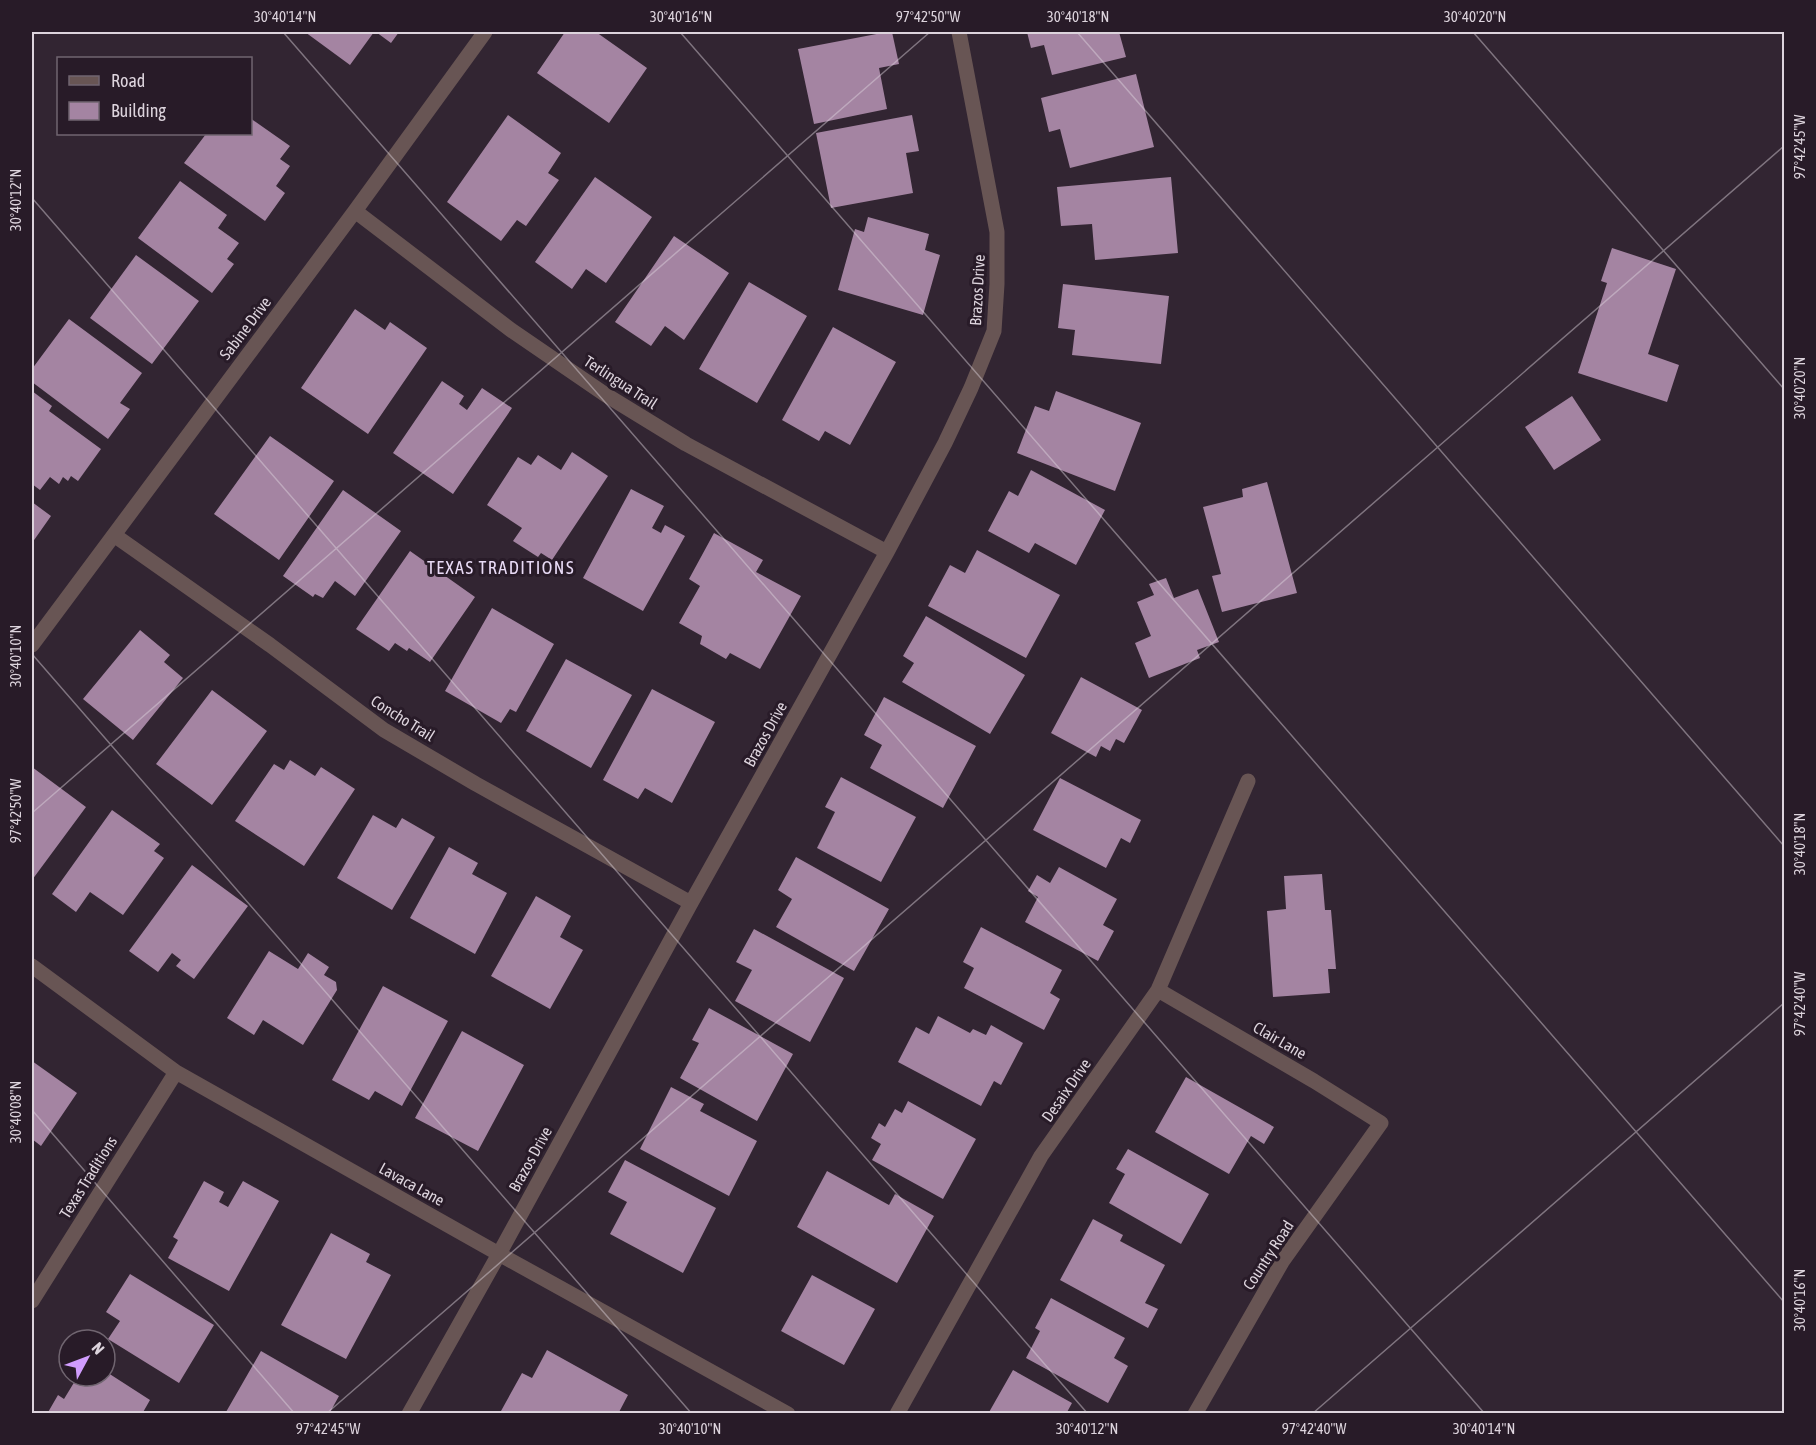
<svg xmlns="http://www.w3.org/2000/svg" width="1816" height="1445" viewBox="0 0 1816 1445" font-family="'Asap Condensed',sans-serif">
<rect width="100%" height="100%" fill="#322532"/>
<path fill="#a484a2" d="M305 32H374L350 65Z
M376 32H399L391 43Z
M565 32H596L647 68 609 123 537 73Z
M887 32H892L899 64 879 68 887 109 814 124 798 49Z
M1027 32H1119L1126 57 1052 75 1044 45 1031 48Z
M1136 74 1154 147 1070 168 1060 129 1049 132 1041 98Z
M508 115 561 153 548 173 559 180 526 226 517 220 501 241 447 202Z
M912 115 919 151 906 153 913 193 831 208 816 133Z
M250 118 290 146 280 159 290 166 276 186 285 193 265 221 184 163 206 134H250Z
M595 177 652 217 606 283 586 269 572 289 535 262Z
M1171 177 1178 253 1095 260 1092 224 1061 226 1057 187Z
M180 181 227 215 218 228 239 243 227 259 234 264 212 293 138 238Z
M868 217 929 234 925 250 940 255 923 315 838 290 855 229 864 232Z
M674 236 729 273 684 340 665 326 651 346 615 322Z
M1612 248 1676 269 1648 354 1679 365 1667 402 1578 373 1607 283 1601 281Z
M136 255 199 301 152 364 90 318Z
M749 282 807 316 757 403 699 369Z
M1063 284 1169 296 1161 364 1072 355 1075 330 1058 328Z
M355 309 385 330 390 322 427 348 368 434 301 388Z
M69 319 142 373 120 403 130 409 108 439 32 382V369Z
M833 327 896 362 850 445 825 431 819 441 782 420Z
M442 381 464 396 459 404 467 410 482 388 512 408 453 494 393 453Z
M32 391 52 406 49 411 101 449 78 481 71 476 68 481 63 477 59 484 50 477 40 490 32 484Z
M1056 391 1141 423 1115 491 1017 453 1035 406 1049 411Z
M1572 396 1601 440 1554 470 1525 427Z
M270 436 334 481 279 560 214 514Z
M572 452 608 476 552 560 541 553 538 557 513 541 522 528 487 505 518 457 531 465 538 455 561 470Z
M1031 470 1105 510 1076 565 1035 543 1029 553 988 531 1009 491 1018 496Z
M1267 482 1297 593 1222 612 1212 576 1221 574 1203 507 1243 497 1242 489Z
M631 489 664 506 652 528 661 533 665 525 685 536 643 611 583 578Z
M343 490 401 531 355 596 335 581 323 598 315 594 313 597 283 576Z
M32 502 51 516 32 543Z
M714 533 763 560 756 572 801 596 760 669 730 653 726 659 700 644 702 636 679 623 700 586 689 579Z
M977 550 1060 595 1026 658 928 606 950 565 965 573Z
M410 551 475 597 430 662 409 648 407 651 395 643 389 651 356 629Z
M1166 578 1174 598 1198 589 1219 642 1197 650 1200 658 1149 678 1135 643 1151 636 1137 602 1154 595 1149 584Z
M492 608 554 644 516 712 510 709 501 723 445 691Z
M926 616 1025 675 990 734 902 682 914 663 903 656Z
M140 630 170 655 164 662 183 678 133 740 83 699Z
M566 659 632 695 591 768 526 731Z
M1081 677 1142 710 1124 743 1116 739 1110 751 1101 746 1096 757 1051 733Z
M652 689 715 722 672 803 645 788 638 799 603 780Z
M212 690 267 731 212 805 156 764Z
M884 697 976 746 943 808 870 768 882 745 864 735Z
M290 760 315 776 321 767 355 789 304 866 235 821 274 764 284 770Z
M32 767 86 807 32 880Z
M841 777 916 817 881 882 817 848 835 812 825 807Z
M1060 778 1141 820 1130 843 1121 838 1106 868 1033 830Z
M112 810 160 844 154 851 164 858 123 915 90 892 76 912 52 894Z
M373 815 396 828 402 818 435 837 392 910 337 878Z
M449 847 478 863 472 874 507 893 475 954 410 918Z
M796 857 889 909 854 971 776 927 792 899 778 890Z
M192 865 248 906 194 979 176 966 181 960 172 953 158 972 129 951Z
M1059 867 1117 899 1103 925 1114 931 1098 961 1025 922 1038 897 1028 891 1037 875 1050 883Z
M1322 874 1325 910H1331L1336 969H1328L1330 993 1273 997 1267 911 1286 909 1284 876Z
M536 896 571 916 560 937 583 950 550 1009 491 976Z
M981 927 1062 970 1050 993 1060 999 1044 1030 964 988 974 968 963 962Z
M754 929 844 978 810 1042 735 1001 752 970 736 962Z
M269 951 298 969 308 953 329 967 324 975 336 982 337 990 303 1045 263 1020 254 1035 227 1018Z
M383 986 448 1021 402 1106 375 1091 369 1100 332 1080Z
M709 1008 793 1054 757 1121 680 1078 699 1043 692 1040Z
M938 1016 970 1033 973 1029 986 1035 991 1025 1023 1043 1001 1085 994 1081 981 1106 898 1062 916 1027 929 1034Z
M462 1031 524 1065 478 1151 415 1118Z
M32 1061 77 1093 41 1146 32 1139Z
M1186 1077 1274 1127 1264 1144 1251 1136 1229 1174 1155 1132Z
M671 1087 704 1104 700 1111 757 1141 729 1196 640 1149Z
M908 1101 976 1139 943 1199 872 1160 881 1144 871 1138 879 1123 885 1127 895 1109 902 1113Z
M1128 1149 1209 1194 1181 1244 1109 1203 1125 1174 1116 1169Z
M625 1160 716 1208 683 1273 610 1234 627 1202 608 1192Z
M827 1171 889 1205 895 1194 934 1216 897 1283 797 1227Z
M204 1181 224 1192 219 1202 228 1207 243 1181 279 1201 229 1291 168 1258 178 1240 173 1237Z
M1093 1219 1123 1235 1120 1241 1165 1265 1145 1303 1158 1309 1148 1328 1060 1280Z
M331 1233 370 1254 366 1262 391 1275 346 1359 281 1325Z
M130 1274 214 1325 179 1383 108 1339 120 1321 106 1312Z
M812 1275 875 1309 844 1365 781 1331Z
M1051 1298 1125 1338 1114 1358 1128 1366 1108 1403 1026 1358 1040 1331 1035 1328Z
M547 1350 628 1395 618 1414H505L501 1411 522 1373 532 1378Z
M261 1351 339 1396 329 1414H229L226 1412Z
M1013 1370 1072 1403 1066 1414H988Z
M105 1371 150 1400 142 1414H47L58 1395 64 1399 78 1376H105Z"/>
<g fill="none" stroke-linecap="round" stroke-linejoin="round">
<path stroke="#685554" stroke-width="15" d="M355 211 511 330 606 395 686 444 887 552
M114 535 270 645 384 730 476 784 691 903
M32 645 355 211 485 32
M32 966 176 1072 499 1254 788 1414
M1158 990 1314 1081 1381 1123 1282 1262 1195 1414
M32 1301 176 1072
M409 1414 499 1254 691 903 887 552 945 443 971 388 994 331 997 284V232L959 32
M897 1414 1041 1156 1158 990 1248 781"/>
</g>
<path fill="none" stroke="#ddd4dd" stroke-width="1.5" stroke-opacity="0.45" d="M283 32 1485 1414M680 32 1784 1302M1077 32 1784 846M1473 32 1784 389M32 198 1088 1414M32 654 692 1414M32 813 930 32M32 1110 295 1414M326 1414 1784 146M1312 1414 1784 1003"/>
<g text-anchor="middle" stroke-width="6" stroke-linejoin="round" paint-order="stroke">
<g font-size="16" fill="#ddd4dd" stroke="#281b28">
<text transform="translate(977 290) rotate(-87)" y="6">Brazos Drive</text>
<text transform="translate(245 328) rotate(-53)" y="6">Sabine Drive</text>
<text transform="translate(621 382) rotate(33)" y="6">Terlingua Trail</text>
<text transform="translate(403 718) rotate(32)" y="6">Concho Trail</text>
<text transform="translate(765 734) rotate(-61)" y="6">Brazos Drive</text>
<text transform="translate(1280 1040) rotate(30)" y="6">Clair Lane</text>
<text transform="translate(1066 1090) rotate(-55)" y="6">Desaix Drive</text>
<text transform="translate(530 1159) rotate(-61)" y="6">Brazos Drive</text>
<text transform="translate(88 1177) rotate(-58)" y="6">Texas Traditions</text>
<text transform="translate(412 1184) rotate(29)" y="6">Lavaca Lane</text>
<text transform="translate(1268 1255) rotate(-57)" y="6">Country Road</text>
</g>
<g font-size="18" letter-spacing="1.5" fill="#e9dbf6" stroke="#281b28">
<text x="501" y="574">TEXAS TRADITIONS</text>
</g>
</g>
<rect width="1816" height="1445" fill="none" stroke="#281b28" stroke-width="66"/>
<rect x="57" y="57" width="195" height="78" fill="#281b28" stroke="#706570" stroke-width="1.5"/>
<rect x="69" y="76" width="30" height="9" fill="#685554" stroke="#706570" stroke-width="1.5"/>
<text x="111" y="87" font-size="18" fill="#ddd4dd">Road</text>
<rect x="69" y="102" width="30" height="18" fill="#a484a2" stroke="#706570" stroke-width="1.5"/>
<text x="111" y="117" font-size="18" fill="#ddd4dd">Building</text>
<g transform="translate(87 1358) rotate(49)"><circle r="28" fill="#281b28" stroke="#706570" stroke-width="1.5"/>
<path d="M0-4.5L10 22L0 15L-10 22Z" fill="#d19dfe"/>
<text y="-9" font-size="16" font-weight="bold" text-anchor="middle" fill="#ddd4dd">N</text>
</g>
<rect x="33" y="33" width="1750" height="1379" fill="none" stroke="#ddd4dd" stroke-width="2"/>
<g font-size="15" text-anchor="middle" fill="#ddd4dd">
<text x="285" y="22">30°40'14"N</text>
<text x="681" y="22">30°40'16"N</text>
<text x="928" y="22">97°42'50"W</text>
<text x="1078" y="22">30°40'18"N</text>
<text x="1475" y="22">30°40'20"N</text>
<text transform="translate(1800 147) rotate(-90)" y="5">97°42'45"W</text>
<text transform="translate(16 200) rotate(-90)" y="5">30°40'12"N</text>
<text transform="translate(1800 388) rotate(-90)" y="5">30°40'20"N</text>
<text transform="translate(16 656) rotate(-90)" y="5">30°40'10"N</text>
<text transform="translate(16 811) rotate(-90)" y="5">97°42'50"W</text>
<text transform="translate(1800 844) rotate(-90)" y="5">30°40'18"N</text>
<text transform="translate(1800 1004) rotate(-90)" y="5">97°42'40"W</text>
<text transform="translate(16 1112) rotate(-90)" y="5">30°40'08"N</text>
<text transform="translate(1800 1300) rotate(-90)" y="5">30°40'16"N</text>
<text x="328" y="1434">97°42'45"W</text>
<text x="690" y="1434">30°40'10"N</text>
<text x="1087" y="1434">30°40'12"N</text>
<text x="1314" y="1434">97°42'40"W</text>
<text x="1484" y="1434">30°40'14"N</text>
</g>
</svg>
